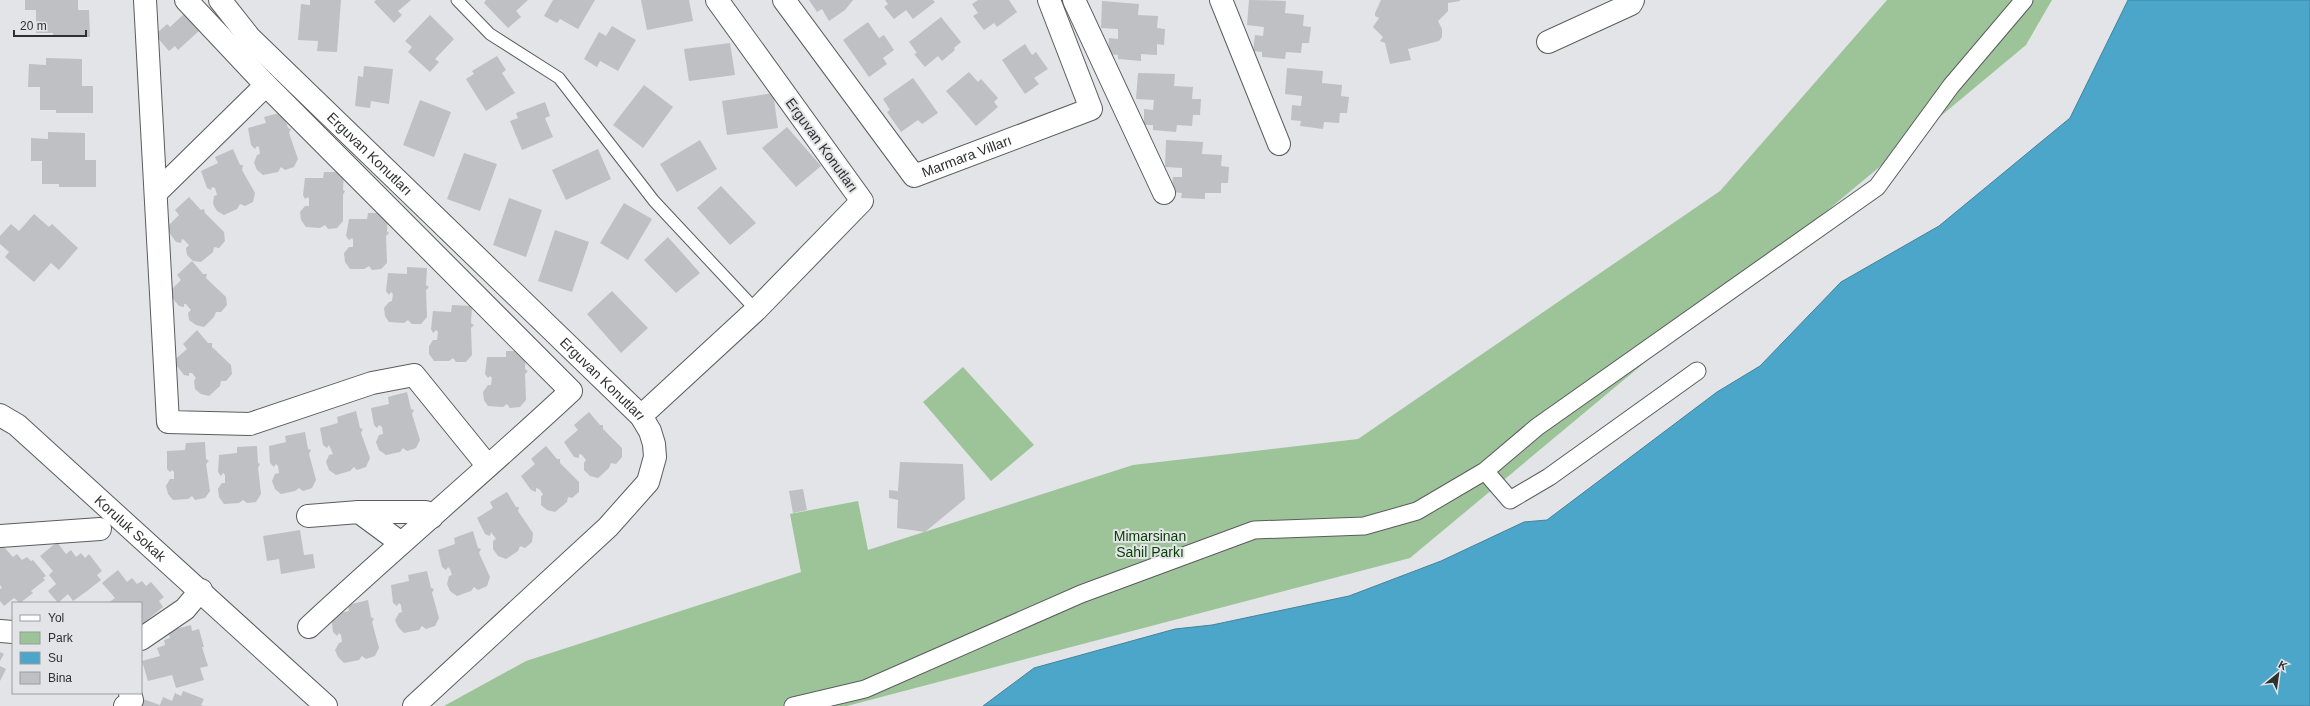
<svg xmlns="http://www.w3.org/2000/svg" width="2310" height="706" viewBox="0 0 2310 706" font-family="Helvetica,sans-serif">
<rect width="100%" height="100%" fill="#e2e4e7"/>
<path fill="#9dc498" d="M1887 0H2052L2026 45 1410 558 847 706H444L526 661 801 572 790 514 858 501 868 550 1133 465 1358 439 1720 191Z
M963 367 1034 445 991 481 923 402Z"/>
<path fill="#4ba6ca" stroke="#43839c" d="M2128 0H2310V706H983L1034 668 1175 629 1212 625 1349 596 1441 561 1524 522 1547 520 1717 392 1760 366 1841 282 1939 226 2070 118Z"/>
<path fill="#bec0c3" d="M25 0H78V10H89L90 37H53V33H36V10H25Z
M310 0H341L337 52 317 51 318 41 298 40 301 4 310 5Z
M376 0H411L398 11 402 15 394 23 374 2Z
M486 0H528L516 11 521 17 508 28 484 3Z
M553 0H595L578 29 560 19 557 23 544 16Z
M641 0H689L693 21 647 30Z
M809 0H853L845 10 829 21 822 9 817 12Z
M885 0H933L935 2 913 19 906 10 894 19 884 7 888 4Z
M978 0H1009L1017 12 997 27 994 23 984 30 973 16 978 13 972 4Z
M1249 0 1286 1 1285 13 1304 15 1303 26 1311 27 1309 43H1302L1301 53 1286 52 1285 59 1262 57V52L1253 51 1255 35 1263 36 1264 27 1247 25Z
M1381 0H1460V1L1448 3V11L1438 21 1442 29V37L1439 41 1408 49 1411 60 1390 64 1385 43 1380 41 1383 37 1373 27 1379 18 1375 16V13Z
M1102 1 1139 4 1138 15 1158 16 1157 28 1165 29 1164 45 1157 44V55L1141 54V61L1118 59V55L1108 54 1109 38 1118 39V29L1101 28Z
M185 13 200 30 178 50 175 46 169 51 155 35 167 24 170 27Z
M430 15 454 39 435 59 439 62 430 72 408 52 412 47 405 41Z
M941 17 961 42 954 48 955 50 942 61 938 56 925 67 914 54 917 53 909 42Z
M868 22 879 38 884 35 894 50 883 58 887 64 869 77 843 40Z
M612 26 636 40 618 71 600 61 597 67 584 59 599 32 606 36Z
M730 43 735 75 689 81 684 49Z
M1025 44 1032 55 1036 52 1048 69 1034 78 1039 84 1025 94 1002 60Z
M497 56 506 70 502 73 515 93 486 111 466 79 474 74 472 71Z
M46 58 82 59V86H93V113H56V110H40V87H28L29 64 46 65Z
M364 66 393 69 389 104 371 101 370 108 355 106 358 76 363 77Z
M1287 68 1323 71 1322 83 1342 85 1341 96 1349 97 1347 113H1340L1339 123 1324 122 1323 129 1300 126 1301 121 1291 120 1292 105 1301 106 1302 96 1285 94Z
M969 72 978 82 981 79 998 98 994 102 998 107 976 126 946 91Z
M1138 73 1175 74 1174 86 1193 87 1192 99H1201L1200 115H1193L1192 126 1177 125 1176 132 1153 130V125H1144V109L1153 110 1154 100 1136 99Z
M913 78 938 113 922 124 918 120 901 132 887 112 890 110 883 99Z
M644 85 673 107 643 148 613 125Z
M773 93 778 128 727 135 722 101Z
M420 100 451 112 434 157 403 145Z
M545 102 550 116 545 118 553 137 522 150 510 121 518 118 516 113Z
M283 112 288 128 291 129 289 133 298 159 294 167 285 170 281 167 278 172 263 175 257 170 254 163 257 155 260 154 259 147 257 146 255 149 251 145 248 128 266 123 264 117Z
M787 127 821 166 796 187 762 148Z
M48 132 85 133V160H96V187H59V184H42V161H31V138L48 139Z
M700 140 717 169 677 192 660 164Z
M1166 140 1203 142 1202 154 1222 155 1221 166 1229 167 1228 183H1221V193H1205V199L1181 198 1182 193 1172 192 1173 177H1182V168L1165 167Z
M233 149 240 165H243L242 170 255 193 253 202 245 206 240 204 237 209 224 215 217 211 213 204 214 196 217 195 215 188 212 187 211 190 207 188 201 171 218 163 215 157Z
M598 149 611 179 566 200 552 170Z
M464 153 497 164 480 211 447 199Z
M324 172H344L343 190 345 191 343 195V221L337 228 328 229 325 225 320 228 306 227 301 220 300 212 305 206H309V199L308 197 305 199 303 195 305 178H323Z
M721 186 756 223 730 245 697 208Z
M189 197 201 210 204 209 205 213 224 232 225 241 219 248 214 247 213 252 201 262 193 261 187 255 186 248 189 245 184 240 182 239 181 243 176 242 166 228 179 215 175 210Z
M509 198 542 210 526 257 493 245Z
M624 203 652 219 628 260 600 243Z
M368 213H388L387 231 389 233 386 236 387 263 381 269 372 270 369 266 364 269H350L345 262 344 253 349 247H353V240L352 238 349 240 346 236 349 219H367Z
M34 214 49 227 52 224 78 248 59 270 51 263 34 282 5 257 9 252 0 244V236L11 224 19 231Z
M555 230 589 242 572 292 538 281Z
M668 237 700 273 676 293 644 260Z
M192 261 203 274H207L206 278 226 297 227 305 221 312H216L214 317 204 327 196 325 189 320 188 313 191 310 186 304H184V307L179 306 168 293 181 280 177 275Z
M407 267 427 268 426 285 429 287 426 290 427 317 421 324H412L408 320 404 323 389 322 385 316 384 308 389 302 392 301 393 294 391 292 389 295 386 291 388 273 407 274Z
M612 291 648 328 621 353 587 314Z
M452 305 472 306 471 323 474 325 471 328 472 355 466 362H456L453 358 449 361H434L429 354V346L433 340H437L438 332 436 330 433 333 431 329 433 311 451 312Z
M197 330 208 343H212V347L231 365 232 374 226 381H221L220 386 209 396 201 394 195 389 194 381 196 378 192 373H189V376L184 375 173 361 187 349 183 344Z
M506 351H526L525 369 528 371 525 374 526 400 520 407 510 408 507 404 503 407 488 406 484 400 483 392 488 385H491L492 378 490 376 488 378 485 374 487 357H506Z
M407 392 411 409 414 410 412 414 420 440 416 448 407 451 403 448 400 452 386 455 379 450 376 442 379 435 383 434 382 427 379 425 377 428 374 425 371 408 389 404 388 397Z
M356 411 360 428 363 429 361 433 370 458 366 467 357 470 354 467 350 471 336 475 329 470 326 462 329 455 333 454 329 445 327 448 323 445 320 428 338 423 337 417Z
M589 412 600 425H603V429L622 448V457L616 464 611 463 609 468 598 478 590 476 584 470V463L586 460 582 455 579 454V458L574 457 564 442 578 430 574 425Z
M305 432 308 449 311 450 309 454 316 480 312 488 303 491 299 488 295 491 281 494 275 489 272 481 275 474 279 473 278 466 276 464 274 467 270 463 269 446 286 442 285 436Z
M205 442 206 459 209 461 206 464 210 491 205 498 195 500 192 496 188 499 173 500 168 494 166 486 170 479H174V472L172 470 170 472 167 469V451L185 450 186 443Z
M257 446 258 463 260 464 258 468 261 494 256 502 247 503 243 500 239 503 224 504 219 497 218 489 222 483H225V475L223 473 221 476 218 472 219 455 237 453V447Z
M546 446 557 459H560V463L579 482V492L572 498 568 497 567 502 555 512 547 510 541 505V497L543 494 539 489 536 488V492L531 490 521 476 535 464 531 459Z
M900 462 963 464 965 499 925 532 897 528 898 500 889 498V490L898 491Z
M803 489 807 510 793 513 789 491Z
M507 492 516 507H519L518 511 533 533 532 542 525 548 520 546 518 551 506 559 498 556 493 549V541L496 539 491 532 490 536 485 534 477 518 493 508 490 502Z
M300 530 304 555 313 554 315 568 281 574 279 559 267 561 263 536Z
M473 531 478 548 481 549 479 553 490 577 487 586 478 590 474 587 471 591 457 596 450 591 447 584 449 576 452 575 450 569 448 567 446 570 442 567 438 550 455 544 454 538Z
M57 542 66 554 71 550 76 557 81 553 85 558 89 554 102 571 97 575 101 580 87 591 73 601 68 594 58 603 48 591 56 584 49 575 53 571 40 556Z
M3 546 13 557 17 554 22 560 27 557 31 561 33 560 46 576 43 578 45 580 31 591 33 593 20 603 14 598 4 606 0 601V589L2 588 0 585V548Z
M118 570 127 582 132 578 137 584 142 581 146 586 151 582 164 597 159 601 163 607 141 625V603H108L115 598 102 583Z
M427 571 431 588 434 589 432 593 439 618 435 626 426 629 422 626 419 630 404 633 398 627 395 620 399 613 402 612 401 605 399 603 397 606 393 603 391 585 409 581 408 575Z
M368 600 371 617 374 619 372 622 379 648 375 656 366 659 362 656 359 660 344 663 338 657 335 650 339 643 342 642 341 635 339 633 337 636 333 632 331 615 349 611 348 605Z
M191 625 192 631 199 629 204 647H202L208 666 200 668 204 680 176 688 172 675 148 681 142 661 160 656 157 648 165 645 164 640 170 638 168 631Z
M0 652 4 654 0 661Z
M0 666 6 669 0 681Z
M183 691 204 699 201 705 204 706H140L143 699 160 705 163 697 172 701 175 693 181 696Z"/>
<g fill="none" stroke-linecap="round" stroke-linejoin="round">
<g stroke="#5a5c5e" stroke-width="13">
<path id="service" d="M457 0 490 34 559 78 654 201 756 310"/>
</g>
<g stroke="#5a5c5e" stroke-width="19">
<path id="pedestrian" d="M1485 471 1510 500 1549 477 1697 371
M793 706 865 689 1081 594 1254 530 1364 526 1417 511 1485 471 1537 427 1877 187 1951 86 2024 0"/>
</g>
<g stroke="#5a5c5e" stroke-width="24">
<g id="minor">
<path d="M145 0 168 422 250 424 372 383 414 375 487 465"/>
<path d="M186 0 266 85 571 391C485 471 395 547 309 627"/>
<path id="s1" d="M220 0 250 38 641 416 650 431 654 444 655 457 648 482 608 527 414 706"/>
<path id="s2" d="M784 0 914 176 1091 109 1049 0"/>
<path d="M1074 0 1164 193"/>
<path d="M1221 0 1279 144"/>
<path d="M1548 42 1631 4 1633 0"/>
<path d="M156 193 266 85"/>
<path id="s3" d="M0 415 17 425 326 706"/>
<path d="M641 416 756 310 862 201 717 0"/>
<path d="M359 512H426L432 517"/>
<path d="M308 516 359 512 401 543"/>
<path d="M0 536 100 529"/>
<path d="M0 631 13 632"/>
<path d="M141 639 185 609 201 590"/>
<path d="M125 706 132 700 130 693"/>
</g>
</g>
<use href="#service" stroke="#fff" stroke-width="11"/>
<use href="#pedestrian" stroke="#fff" stroke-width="17"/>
<use href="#minor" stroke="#fff" stroke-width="22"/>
</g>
<g text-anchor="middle" stroke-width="4" stroke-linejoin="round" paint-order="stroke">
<g font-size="14" fill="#2f3031" stroke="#e2e4e7">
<text transform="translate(822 145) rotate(54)" y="5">Erguvan Konutları</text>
<text dy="5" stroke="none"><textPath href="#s1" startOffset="215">Erguvan Konutları</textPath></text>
<text dy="5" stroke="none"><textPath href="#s2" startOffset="275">Marmara Vilları</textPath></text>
<text dy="5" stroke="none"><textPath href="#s1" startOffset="539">Erguvan Konutları</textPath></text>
<text dy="5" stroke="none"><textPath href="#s3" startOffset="173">Koruluk Sokak</textPath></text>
</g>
<g font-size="14" fill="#063f02" stroke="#e2e4e7">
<text x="1150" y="541">Mimarsinan<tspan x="1150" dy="16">Sahil Parkı</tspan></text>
</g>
</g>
<rect x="12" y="602" width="130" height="92" fill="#e2e4e7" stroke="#9a9c9e"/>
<rect x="20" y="615" width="20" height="6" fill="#ffffff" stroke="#9a9c9e"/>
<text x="48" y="622" font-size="12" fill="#2f3031">Yol</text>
<rect x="20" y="632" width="20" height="12" fill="#9dc498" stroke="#9a9c9e"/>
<text x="48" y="642" font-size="12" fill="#2f3031">Park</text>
<rect x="20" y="652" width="20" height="12" fill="#4ba6ca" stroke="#9a9c9e"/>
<text x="48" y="662" font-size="12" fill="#2f3031">Su</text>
<rect x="20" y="672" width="20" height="12" fill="#bec0c3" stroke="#9a9c9e"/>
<text x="48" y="682" font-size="12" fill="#2f3031">Bina</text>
<g transform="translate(2278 674) rotate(29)" stroke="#e2e4e7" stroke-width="3" paint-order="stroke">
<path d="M0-3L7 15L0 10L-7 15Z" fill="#2f3031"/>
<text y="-6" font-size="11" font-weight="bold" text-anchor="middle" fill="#2f3031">K</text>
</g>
<path d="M14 30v6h72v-6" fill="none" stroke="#2f3031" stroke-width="2"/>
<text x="20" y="30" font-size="12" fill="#2f3031" stroke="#e2e4e7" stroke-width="3" paint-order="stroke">20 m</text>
</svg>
